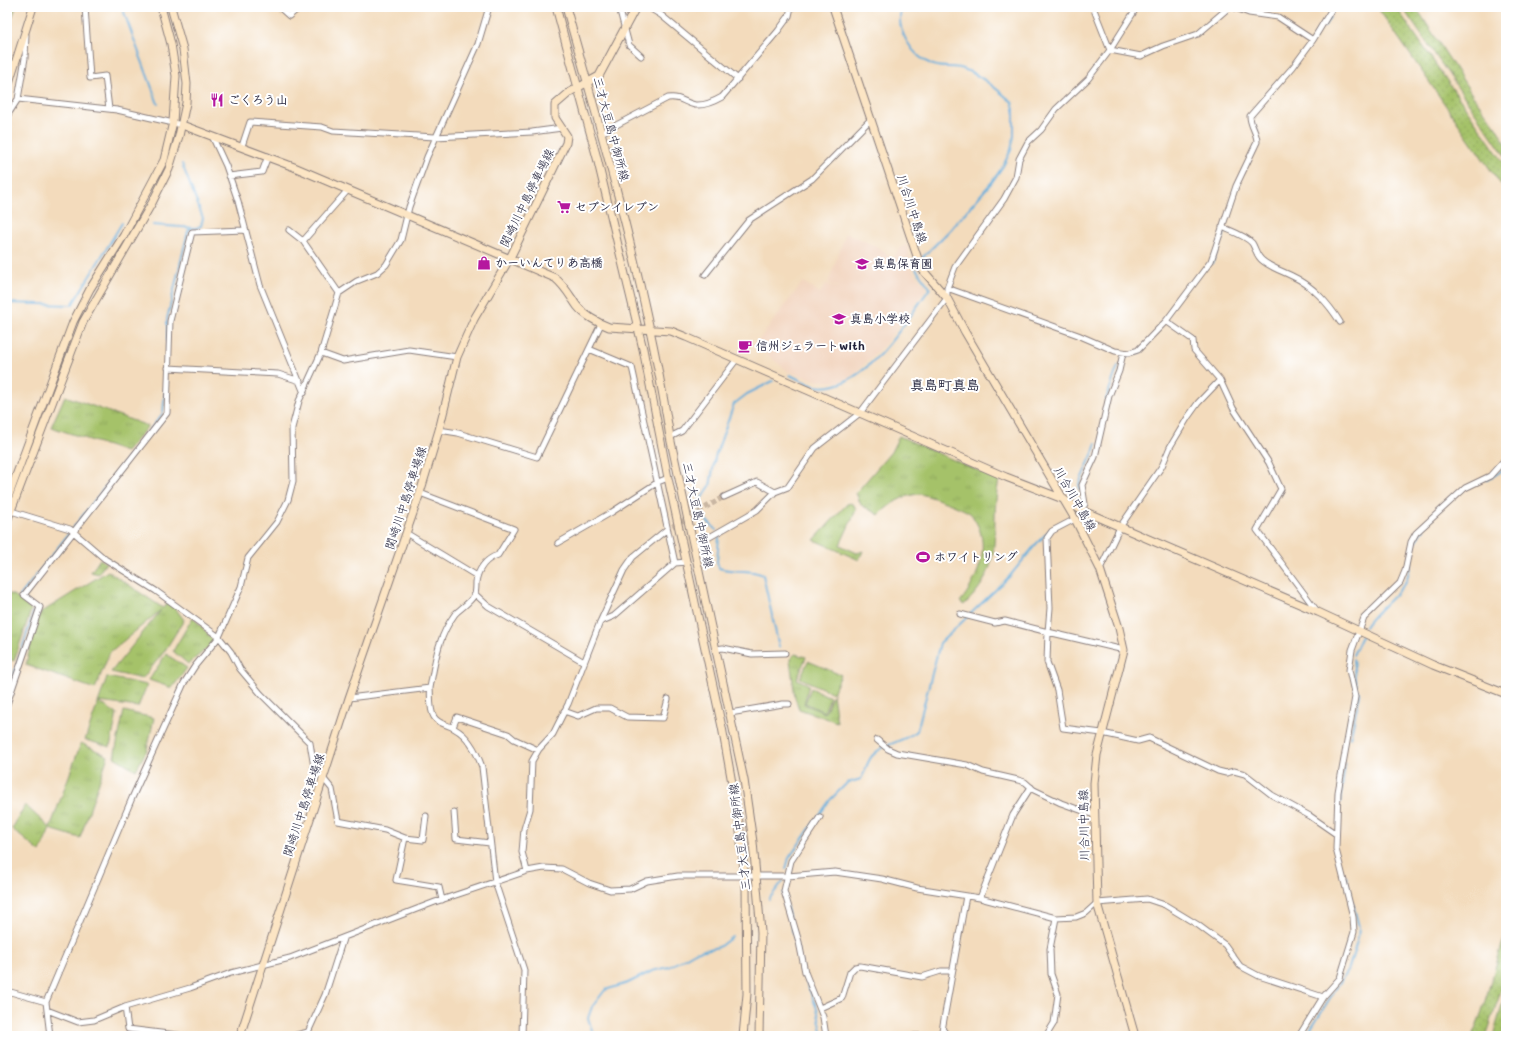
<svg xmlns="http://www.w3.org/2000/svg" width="1513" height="1043" viewBox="0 0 1513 1043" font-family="Mali,'Klee One',sans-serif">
<defs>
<pattern id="grass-dots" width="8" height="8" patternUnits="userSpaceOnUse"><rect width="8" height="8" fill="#a5c269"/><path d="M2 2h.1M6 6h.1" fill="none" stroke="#8ea65c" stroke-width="1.8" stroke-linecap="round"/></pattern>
<pattern id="park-tufts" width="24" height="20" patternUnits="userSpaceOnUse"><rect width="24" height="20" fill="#a5c269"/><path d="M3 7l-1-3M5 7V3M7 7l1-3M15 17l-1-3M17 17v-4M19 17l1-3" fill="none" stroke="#8ea65c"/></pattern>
</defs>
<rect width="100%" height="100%" fill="#fff"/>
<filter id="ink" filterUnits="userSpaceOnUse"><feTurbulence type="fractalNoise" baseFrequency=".025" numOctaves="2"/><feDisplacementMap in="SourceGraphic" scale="8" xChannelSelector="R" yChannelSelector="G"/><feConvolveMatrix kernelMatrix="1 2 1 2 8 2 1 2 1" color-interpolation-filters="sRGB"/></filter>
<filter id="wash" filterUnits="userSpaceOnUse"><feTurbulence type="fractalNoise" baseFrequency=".012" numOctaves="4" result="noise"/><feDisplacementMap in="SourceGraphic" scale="16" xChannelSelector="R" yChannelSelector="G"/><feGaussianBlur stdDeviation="0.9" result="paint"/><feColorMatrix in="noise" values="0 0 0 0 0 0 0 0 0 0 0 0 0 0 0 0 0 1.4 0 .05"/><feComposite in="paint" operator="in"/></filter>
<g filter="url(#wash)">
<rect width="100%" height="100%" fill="#f3dbbc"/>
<path fill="#f2d4be" d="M846 233 881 249 893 259 900 248 907 245 913 270 927 288 885 344 852 376 838 382 819 381 789 372 755 345 803 282 820 293 826 284 840 288 828 283Z"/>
<path fill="url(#grass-dots)" stroke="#647252" d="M7 7H16L7 31Z
M1377 7H1396L1506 166V192Z
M1402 7H1415L1421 15 1473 96 1495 125 1506 144V157Z
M1506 932V975L1488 1031 1486 1036H1472L1481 1014Z
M1506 992V1030L1501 1036H1493Z"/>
<path fill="url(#park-tufts)" stroke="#647252" d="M65 396 148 426 126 452 51 427Z
M899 436 999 480C988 531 1008 564 964 605L960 602C977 581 991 548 976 522 974 520 973 516 971 514 964 508 930 496 920 494 903 495 891 503 879 515L861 505 856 493 891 452Z
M850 503 854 505 856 510 840 545 857 553 863 551 859 560 814 540 847 504Z
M100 559 106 563 98 574 91 572Z
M108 571 163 608 170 601 184 620 164 652 142 679 111 672 161 610 110 652 95 689 26 665 37 615Z
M7 593 15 596 31 610 14 661 7 658Z
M193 617 215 642 188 664 173 651Z
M166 654 187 668 172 688 149 680Z
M795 654 806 657 797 679 809 685 804 704 825 713 833 694 837 722 799 709 795 698 790 659Z
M107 677 147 685 138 707 99 702 117 714 110 747 85 740Z
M124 711 154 718 147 750 136 770 114 757Z
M81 743 108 756 80 838 50 829 40 852 12 829 25 805 50 828Z"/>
<path fill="#a5c269" stroke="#647252" d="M808 661 841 675 833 693 800 678Z
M811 688 830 697 824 712 805 703Z"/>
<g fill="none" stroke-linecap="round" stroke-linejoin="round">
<path stroke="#63acda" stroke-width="2" d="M122 7 158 104
M902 7C894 28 912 57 933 65 943 69 956 65 966 70 983 77 998 90 1012 102L1014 108V136L1011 150 1003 166 992 182 950 230 922 258
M1324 27 1330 17
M1253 123 1258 131
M153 225 196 228 201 226 203 218 182 164
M1212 263 1225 232
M7 303 72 305 122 223
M167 351V319L188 231 192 228
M1127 356 1141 352 1151 339
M790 375C797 378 807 384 815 386 863 395 906 321 930 288L916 269
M1106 399 1118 366
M1487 480 1500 472 1506 463
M1080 489 1079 484 1093 453 1096 443
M1056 526 1066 520
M716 530 703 517 699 502 710 486 715 457 734 404 747 394 773 381
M719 536 717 562 719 568C733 573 750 568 763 575L779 647
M1365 627C1374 612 1400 593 1406 581 1414 561 1409 545 1424 529
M1353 655 1362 636
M9 690 35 608 20 596 163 413 166 381
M1350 738 1360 694 1356 688 1353 659
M1340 802 1345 764
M786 869 789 858 830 800 847 783 861 779C865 772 867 762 872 756 883 743 904 742 917 731L940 643 1009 577 1037 543 1051 529
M783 893 803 972
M769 899 783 881
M804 976 817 1009 823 1036
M594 1036 588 1018 592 1007 605 990 628 983 652 971 669 967 695 952 719 947 732 937
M1306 1036 1349 968 1358 938 1359 927 1346 877"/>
</g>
</g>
<g filter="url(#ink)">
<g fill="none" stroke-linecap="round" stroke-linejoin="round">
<path stroke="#c9b6a2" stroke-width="5" stroke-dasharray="5 2.5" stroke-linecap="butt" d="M666 530 724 497"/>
<g stroke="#8a7e7c" stroke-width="7">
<path id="street" d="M85 7 90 78 105 76 109 109
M279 7 289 16 300 7
M619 7 629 45 641 56
M648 7 661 15 738 79
M1093 7 1110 50
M1233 7 1249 13 1278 17 1313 40
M1110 50 1141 56 1163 46 1198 34 1227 9 1232 7
M18 99 117 110 182 125
M7 116 18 99 25 58 26 35
M601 133 668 98C680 96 685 103 695 105 705 106 715 101 722 97L778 31 789 16 791 7
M212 136 226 166 238 201 260 285 304 393
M242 146 250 122 322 127 333 131 435 137 532 132 562 128
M229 176 262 172 268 156
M1222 227C1231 231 1246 236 1252 243 1256 249 1256 256 1263 261 1272 268 1282 271 1292 276 1312 285 1329 304 1340 322
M289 230 303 241
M705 275 749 220 812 179 871 119
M947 288 1078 335 1115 351 1129 353 1138 350 1166 321 1211 261 1236 186 1257 142C1257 132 1250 126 1250 116L1293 67 1313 40 1333 7
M339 293 303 241 348 190
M1166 321 1193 340 1194 350 1220 380 1233 408 1269 463 1281 489 1257 530 1317 611
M589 349 632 367 675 563
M321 353 343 361 409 350 457 357
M168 368 278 374 300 381
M439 430 458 433 537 457 601 324
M670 437 682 431 737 359
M420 493 514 529 498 555C485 559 478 570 476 582 476 586 476 591 475 594 471 602 461 608 455 614 438 637 435 661 430 688
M724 497 757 482 775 492
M1081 510 1085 504 1082 485 1095 457 1109 396 1119 371 1123 353
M11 511 70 529 105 559 156 591 219 637 231 652 240 669 261 694 310 743 314 767 332 789 338 821 385 830 405 838 423 840 426 816
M406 533 477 576
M558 543 612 512 658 482 668 478
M694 546 757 510 775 492 788 487 815 448 860 413 947 298V288L955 267 1004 199 1016 177 1019 159 1028 142 1041 130 1056 109 1088 79 1110 50 1137 7
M1100 569 1120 527 1162 466 1170 447 1188 417 1198 403 1220 380
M475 594 488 606 584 662
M960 614 995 623 1005 621 1048 632 1050 608 1047 538 1052 531 1075 519
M600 622 614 616 675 563 687 562
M716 649 723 648 752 654 785 653
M1124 650 1048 632 1047 662 1057 690 1063 728 1102 733 1138 741 1149 738 1218 771 1226 773 1234 771 1245 774 1272 795 1310 816 1336 834
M349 698 430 688C431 697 429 709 434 717 439 725 448 724 455 729 468 736 477 753 482 767L495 882 524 970 522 1036
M7 704 40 607 24 595 167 413 170 321 192 232 245 230
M564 711 578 716 596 708H610L627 717 663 718 668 699
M730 713 783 704H789
M453 727 457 717 508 734 514 739 538 750
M877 740 888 749 897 753 967 765 983 772 1018 780 1025 782 1034 790 1061 803 1094 815
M454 812 456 839 490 843
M820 817 791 861 784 891 799 942 805 972 823 1017 826 1036
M405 838 396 880 439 887 442 900
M527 871 522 852 524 829 530 809 532 761 539 749 553 734 568 704 600 622 624 570 633 557 666 530
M980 898 1013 815 1031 787
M7 991 46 1002
M125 1007 128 1029 185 1036
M820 1008 842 998 850 972 855 967 860 966 922 977 941 971H952
M47 1010 78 1022 94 1020 125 1007 190 988 231 973 290 958 435 902 527 871 544 868 562 869 589 883 610 890 630 889 647 881 678 876H788L835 872 882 879 917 888 980 898 1056 918 1076 917 1086 913 1097 903 1147 899 1165 905 1198 925 1225 945 1240 966 1259 976 1323 997
M943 1030 948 1036
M50 1036 46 1002 132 798 184 683 195 666 219 637 241 587 248 558 277 522 288 500 293 481 292 428 299 401 321 353 339 293 357 281 377 273 386 265 401 240 409 207 427 157 478 44 489 7
M231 1036H240
M293 1036 308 1032
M308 1036 309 1030 325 995 343 939
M914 1036H920
M941 1036 966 896
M1046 1036 1054 1023 1058 994 1051 974 1050 949 1056 918
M1299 1036 1323 997 1340 978 1354 932 1353 917 1336 849 1338 792 1355 697 1349 670 1352 650 1364 618 1400 583 1405 571 1411 542 1416 533 1465 488 1490 476 1506 458"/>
</g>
<g stroke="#8a7e7c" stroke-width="9">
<path id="secondary" d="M556 7 597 158 643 349 668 478 722 727 739 822 746 888 747 994 743 1036
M566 7C606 148 647 291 670 437L744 780 753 842 761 932 759 1036
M833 7 921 268 947 298 965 332 1075 519 1100 569 1119 628 1124 650 1097 755 1094 783 1097 903 1135 1036
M7 89 33 7
M182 125 294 167 555 278C565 286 570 296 577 306 584 315 598 323 609 327L671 331 686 337 1006 477 1063 499 1081 510 1318 612 1433 665 1506 694
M7 500 73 322 90 289 124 235 164 160 173 122 176 76 171 44 161 7
M7 521 83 322 152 203 169 169 179 136 186 103 187 84 183 49 171 7
M240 1036 349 698 420 493 439 430 457 357 474 319 510 258 566 143 567 136 555 118V105L570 92 599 76 636 7"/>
</g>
<use href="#street" stroke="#fff" stroke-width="5"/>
<use href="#secondary" stroke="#fce5c4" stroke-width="7"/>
</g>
</g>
<defs>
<g id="restaurant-bare" transform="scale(1.08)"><path d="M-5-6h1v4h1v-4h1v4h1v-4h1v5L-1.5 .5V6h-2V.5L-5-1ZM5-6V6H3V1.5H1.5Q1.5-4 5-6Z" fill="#b5179e" stroke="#fff" stroke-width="2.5" paint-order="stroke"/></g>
<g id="supermarket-bare" transform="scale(1.08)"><path d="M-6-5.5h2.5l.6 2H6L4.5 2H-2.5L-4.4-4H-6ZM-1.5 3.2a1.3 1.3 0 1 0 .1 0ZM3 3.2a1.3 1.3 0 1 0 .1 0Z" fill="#b5179e" stroke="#fff" stroke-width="2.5" paint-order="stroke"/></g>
<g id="shop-bare" transform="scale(1.08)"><path d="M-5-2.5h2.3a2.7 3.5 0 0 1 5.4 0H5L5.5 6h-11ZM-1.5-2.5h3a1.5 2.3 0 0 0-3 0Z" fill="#b5179e" stroke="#fff" stroke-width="2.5" paint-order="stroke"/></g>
<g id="school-bare" transform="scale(1.08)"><path d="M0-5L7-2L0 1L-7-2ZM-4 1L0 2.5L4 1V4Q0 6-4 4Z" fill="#b5179e" stroke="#fff" stroke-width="2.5" paint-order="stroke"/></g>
<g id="cafe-bare" transform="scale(1.08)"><path d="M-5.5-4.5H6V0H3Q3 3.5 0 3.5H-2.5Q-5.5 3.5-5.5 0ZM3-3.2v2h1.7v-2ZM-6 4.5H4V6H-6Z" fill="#b5179e" stroke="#fff" stroke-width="2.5" paint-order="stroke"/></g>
<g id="stadium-bare" transform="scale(1.08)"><path d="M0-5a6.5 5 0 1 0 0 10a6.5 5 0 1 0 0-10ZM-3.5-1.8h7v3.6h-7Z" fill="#b5179e" stroke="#fff" stroke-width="2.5" paint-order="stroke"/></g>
</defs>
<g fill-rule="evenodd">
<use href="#restaurant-bare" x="217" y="100"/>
<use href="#supermarket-bare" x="564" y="207"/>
<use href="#shop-bare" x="484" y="263"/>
<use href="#school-bare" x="862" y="264"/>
<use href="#school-bare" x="839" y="319"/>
<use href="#cafe-bare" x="745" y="346"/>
<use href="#stadium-bare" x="923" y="557"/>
</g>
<g text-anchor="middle" stroke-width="4" stroke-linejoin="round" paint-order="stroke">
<g font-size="12" font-weight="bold" fill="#22223b" stroke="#fff" text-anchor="start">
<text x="228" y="104">ごくろう山</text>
<text x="575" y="211">セブンイレブン</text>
<text x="495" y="267">かーいんてりあ高橋</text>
<text x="873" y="268">真島保育園</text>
<text x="850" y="323">真島小学校</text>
<text x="756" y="350">信州ジェラートwith</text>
<text x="934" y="561">ホワイトリング</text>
</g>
<g font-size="12" fill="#22223b" stroke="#fff">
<text transform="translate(611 129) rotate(75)" y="4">三才大豆島中御所線</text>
<text transform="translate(527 198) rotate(-64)" y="4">関崎川中島停車場線</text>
<text transform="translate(912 209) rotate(72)" y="4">川合川中島線</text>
<text transform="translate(406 498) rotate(-72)" y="4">関崎川中島停車場線</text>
<text transform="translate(1075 499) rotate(60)" y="4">川合川中島線</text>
<text transform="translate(698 515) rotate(78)" y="4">三才大豆島中御所線</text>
<text transform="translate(304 805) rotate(-72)" y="4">関崎川中島停車場線</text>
<text transform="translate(1084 825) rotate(-91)" y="4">川合川中島線</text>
<text transform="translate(740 837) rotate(-97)" y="4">三才大豆島中御所線</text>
</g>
<g font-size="14" font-weight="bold" fill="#22223b" stroke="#fff">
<text x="945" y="390">真島町真島</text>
</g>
</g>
<rect width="1513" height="1043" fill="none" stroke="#fff" stroke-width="24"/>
</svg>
